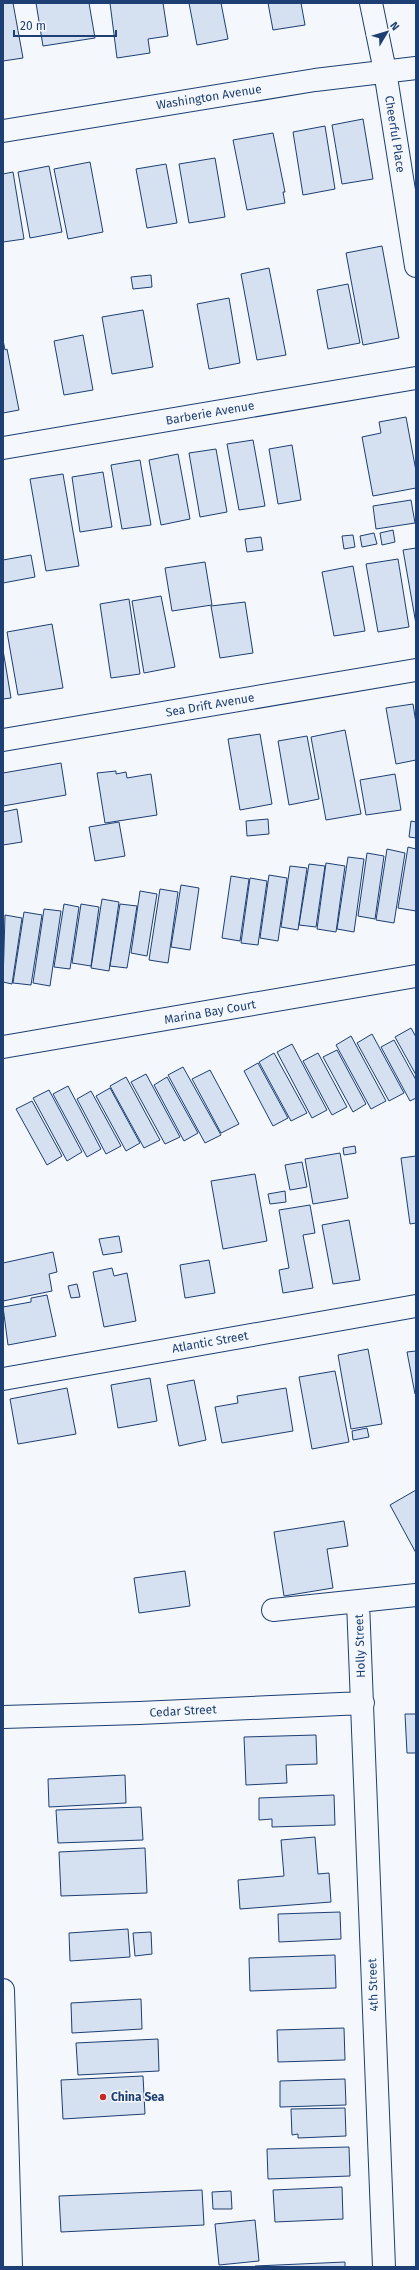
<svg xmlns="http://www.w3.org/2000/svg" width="419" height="2270" viewBox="0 0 419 2270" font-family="'Fira Sans',sans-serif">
<rect width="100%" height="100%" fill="#f4f7fb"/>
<path fill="#d5e0f0" stroke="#1d3f73" d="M3 3H13L23 58 3 61Z
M36 3H89L95 38 43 46Z
M110 3H163L168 36 148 39 150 53 117 58Z
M189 3H221L228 39 197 45Z
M268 3H301L305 25 273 30Z
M363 119 373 179 342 184 332 125Z
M325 126 335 189 303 195 293 132Z
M273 133 285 192H283L285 203 247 210 233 140Z
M215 158 225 217 189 223 179 164Z
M90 162 103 232 68 239 54 169Z
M166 164 177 223 147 228 136 169Z
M49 166 62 232 30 238 18 172Z
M13 172 24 239 3 242V174Z
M382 246 399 338 363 345 346 253Z
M269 268 286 355 257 360 241 274Z
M151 275 152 287 133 289 131 277Z
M348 284 360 343 328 349 317 290Z
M229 298 240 363 209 369 197 304Z
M143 310 153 367 112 374 102 317Z
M83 335 93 390 64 395 54 341Z
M3 340 5 350 7 349 19 410 3 413Z
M406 417 416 471V488L373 496 362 437 381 433 379 422Z
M253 440 265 506 239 510 227 444Z
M292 445 301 500 278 504 269 449Z
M216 449 227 512 200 517 189 453Z
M178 454 190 519 161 525 149 460Z
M140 460 151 525 122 529 111 465Z
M103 472 112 527 80 532 72 477Z
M63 474 79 566 46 571 30 479Z
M411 500 415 523 376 529 373 506Z
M393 530 395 542 382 545 380 533Z
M374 533 377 544 362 547 360 536Z
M353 535 355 547 344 549 342 536Z
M261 537 263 550 247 552 245 539Z
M416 548V624L403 550Z
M31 555 35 577 3 583V560Z
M398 559 409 627 378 632 366 564Z
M205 562 212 605 172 611 165 568Z
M353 566 365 631 334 636 322 572Z
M161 596 175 667 144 673 132 601Z
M129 599 140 674 111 678 100 604Z
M245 602 253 653 220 658 211 606Z
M52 624 63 688 18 695 7 632Z
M3 650 11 698 3 699Z
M413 704 416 723V760L396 764 386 708Z
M345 730 361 814 326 820 311 737Z
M260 734 272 804 240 810 228 739Z
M307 736 319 799 289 805 278 741Z
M61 763 66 795 3 806V773Z
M116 771V774L126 772 127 778 151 774 157 815 105 823 97 773Z
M395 774 401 810 366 815 360 780Z
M17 809 22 842 3 845V812Z
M268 819 269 834 247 836 246 821Z
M411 821 416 822V838L409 837Z
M119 822 125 856 95 861 89 827Z
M408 847 416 849V911L398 908Z
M387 849 405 853 394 923 376 920Z
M367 853 384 856 375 919 358 916Z
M348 857 364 859 354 932 337 929Z
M326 863 345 866 336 932 317 929Z
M309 864 325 866 316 927 299 925Z
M290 866 307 868 298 930 281 927Z
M269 875 287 878 278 941 260 938Z
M231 876 249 879 240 941 222 938Z
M250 878 267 881 258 945 241 943Z
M181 885 199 888 190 950 171 947Z
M160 889 178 892 168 963 149 960Z
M140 891 157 894 147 956 131 953Z
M102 899 119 902 109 971 91 968Z
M64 904 79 907 70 969 54 967Z
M81 904 99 907 91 966 72 963Z
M120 904 137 906 127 968 110 966Z
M44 909 61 911 50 986 33 983Z
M24 912 42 915 31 985 13 983Z
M5 915 22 918 12 984 3 982Z
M411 1028 416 1037V1075L395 1037Z
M372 1034 404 1093 389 1101 357 1043Z
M351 1036 386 1101 371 1109 336 1045Z
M394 1040 416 1080V1098L410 1101 381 1047Z
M292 1044 327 1110 312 1118 277 1052Z
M337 1050 366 1104 353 1112 323 1057Z
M274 1053 307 1113 291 1121 259 1062Z
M318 1053 347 1107 332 1115 303 1061Z
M258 1063 288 1118 273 1126 244 1071Z
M183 1067 221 1135 205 1143 168 1075Z
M210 1070 239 1124 221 1133 192 1079Z
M146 1074 180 1137 165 1144 131 1082Z
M126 1077 160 1140 144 1148 110 1086Z
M167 1077 198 1133 184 1141 154 1085Z
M68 1086 101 1149 87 1157 53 1094Z
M110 1088 140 1143 126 1151 96 1096Z
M49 1090 82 1152 67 1161 33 1098Z
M91 1091 121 1146 106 1154 77 1099Z
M32 1101 62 1156 47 1165 16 1109Z
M355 1146 356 1153 344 1155 343 1148Z
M340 1153 348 1198 313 1204 305 1159Z
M416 1156V1223L410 1224 401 1158Z
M302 1162 307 1187 290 1190 285 1165Z
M255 1174 267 1241 223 1249 211 1181Z
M285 1191 286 1202 270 1204 268 1194Z
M310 1205 315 1233 303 1235 313 1288 283 1293 279 1270 289 1268 279 1210Z
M349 1220 360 1280 333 1284 322 1225Z
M119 1236 122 1252 103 1255 99 1239Z
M53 1252 57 1272 49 1274 52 1291 3 1301V1263Z
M209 1260 215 1293 185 1298 180 1265Z
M112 1268 114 1276 127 1273 136 1321 104 1327 93 1272Z
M77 1284 80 1297 71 1298 68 1286Z
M47 1295 56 1336 8 1345 3 1307 31 1302V1298Z
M368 1349 382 1424 351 1429 338 1355Z
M416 1351V1394H415L407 1352Z
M335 1371 349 1442 312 1449 299 1377Z
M150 1378 157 1421 118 1428 111 1385Z
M194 1380 206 1440 179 1446 167 1385Z
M67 1388 76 1434 18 1444 10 1399Z
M286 1388 293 1431 222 1443 215 1407 238 1403 237 1396Z
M367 1428 369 1437 353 1440 352 1431Z
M416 1490V1553L390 1505Z
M344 1521 348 1546 327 1549 333 1588 284 1596 274 1532Z
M185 1571 190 1606 139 1613 134 1578Z
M405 1714H416V1753H407Z
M316 1735 317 1764 286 1765 287 1783 246 1785 244 1737Z
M125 1775 126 1803 49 1807 48 1779Z
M334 1795 335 1825 272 1827V1819L259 1820V1798Z
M141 1807 143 1840 58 1843 56 1810Z
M315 1837 318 1874 329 1873 331 1902 240 1909 238 1880 284 1876 281 1840Z
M145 1848 147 1893 61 1896 59 1852Z
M340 1912 341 1939 279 1942 278 1914Z
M128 1929 130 1957 70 1961 69 1933Z
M151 1932 152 1954 135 1956 133 1933Z
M335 1955 336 1988 250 1991 249 1958Z
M141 1999 142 2029 72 2033 71 2003Z
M344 2028 345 2060 278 2062 277 2030Z
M158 2039 159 2071 78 2075 76 2043Z
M143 2076 145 2114 63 2119 61 2080Z
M345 2079 346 2105 280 2107V2081Z
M345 2108 346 2136 298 2138V2134L292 2135 291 2109Z
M349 2147 350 2176 268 2179 267 2149Z
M342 2187 343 2219 275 2222 273 2190Z
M202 2190 204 2225 61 2232 59 2196Z
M231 2191 232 2209H213L212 2192Z
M255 2220 259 2261 219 2265 215 2224Z
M345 2262V2267H255V2266Z"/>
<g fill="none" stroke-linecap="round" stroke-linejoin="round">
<g stroke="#1d3f73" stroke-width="24">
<path id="minor" d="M371 3 385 71 416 266
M3 131 315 80 416 68
M3 448 416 378
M3 740 416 670
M3 1047 416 976
M3 1379 416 1306
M358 1602 384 2267
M273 1610 416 1595
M3 1717 139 1713 363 1703
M3 1990 11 2267"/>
</g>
<use href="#minor" stroke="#f4f7fb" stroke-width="22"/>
</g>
<circle fill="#c62828" stroke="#f4f7fb" stroke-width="1.5" cx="103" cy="2097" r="4"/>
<g text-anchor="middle" stroke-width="3" stroke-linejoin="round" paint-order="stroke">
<g font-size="12" fill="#1d3f73" stroke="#f4f7fb">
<text transform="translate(209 97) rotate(-9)" y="4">Washington Avenue</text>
<text transform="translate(395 134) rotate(81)" y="4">Cheerful Place</text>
<text transform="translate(210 413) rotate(-10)" y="4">Barberie Avenue</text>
<text transform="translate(210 705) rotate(-10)" y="4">Sea Drift Avenue</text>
<text transform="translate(210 1012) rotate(-10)" y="4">Marina Bay Court</text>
<text transform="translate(210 1342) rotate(-10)" y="4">Atlantic Street</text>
<text transform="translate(360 1646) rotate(-92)" y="4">Holly Street</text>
<text transform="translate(183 1711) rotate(-3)" y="4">Cedar Street</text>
<text transform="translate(373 1985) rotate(-92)" y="4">4th Street</text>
</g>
<g font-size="12" font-weight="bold" fill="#1d3f73" stroke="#f4f7fb" text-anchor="start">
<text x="111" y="2101">China Sea</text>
</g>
</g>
<rect width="419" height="2270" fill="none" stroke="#1d3f73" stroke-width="8"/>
<g transform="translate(387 32) rotate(52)" stroke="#f4f7fb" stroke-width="3" paint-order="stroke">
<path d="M0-3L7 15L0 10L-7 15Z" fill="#1d3f73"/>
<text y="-6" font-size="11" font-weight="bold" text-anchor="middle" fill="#1d3f73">N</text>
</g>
<path d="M14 30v6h102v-6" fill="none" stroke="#1d3f73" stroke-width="2"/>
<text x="20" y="30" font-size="12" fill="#1d3f73" stroke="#f4f7fb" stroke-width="3" paint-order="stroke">20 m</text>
</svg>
